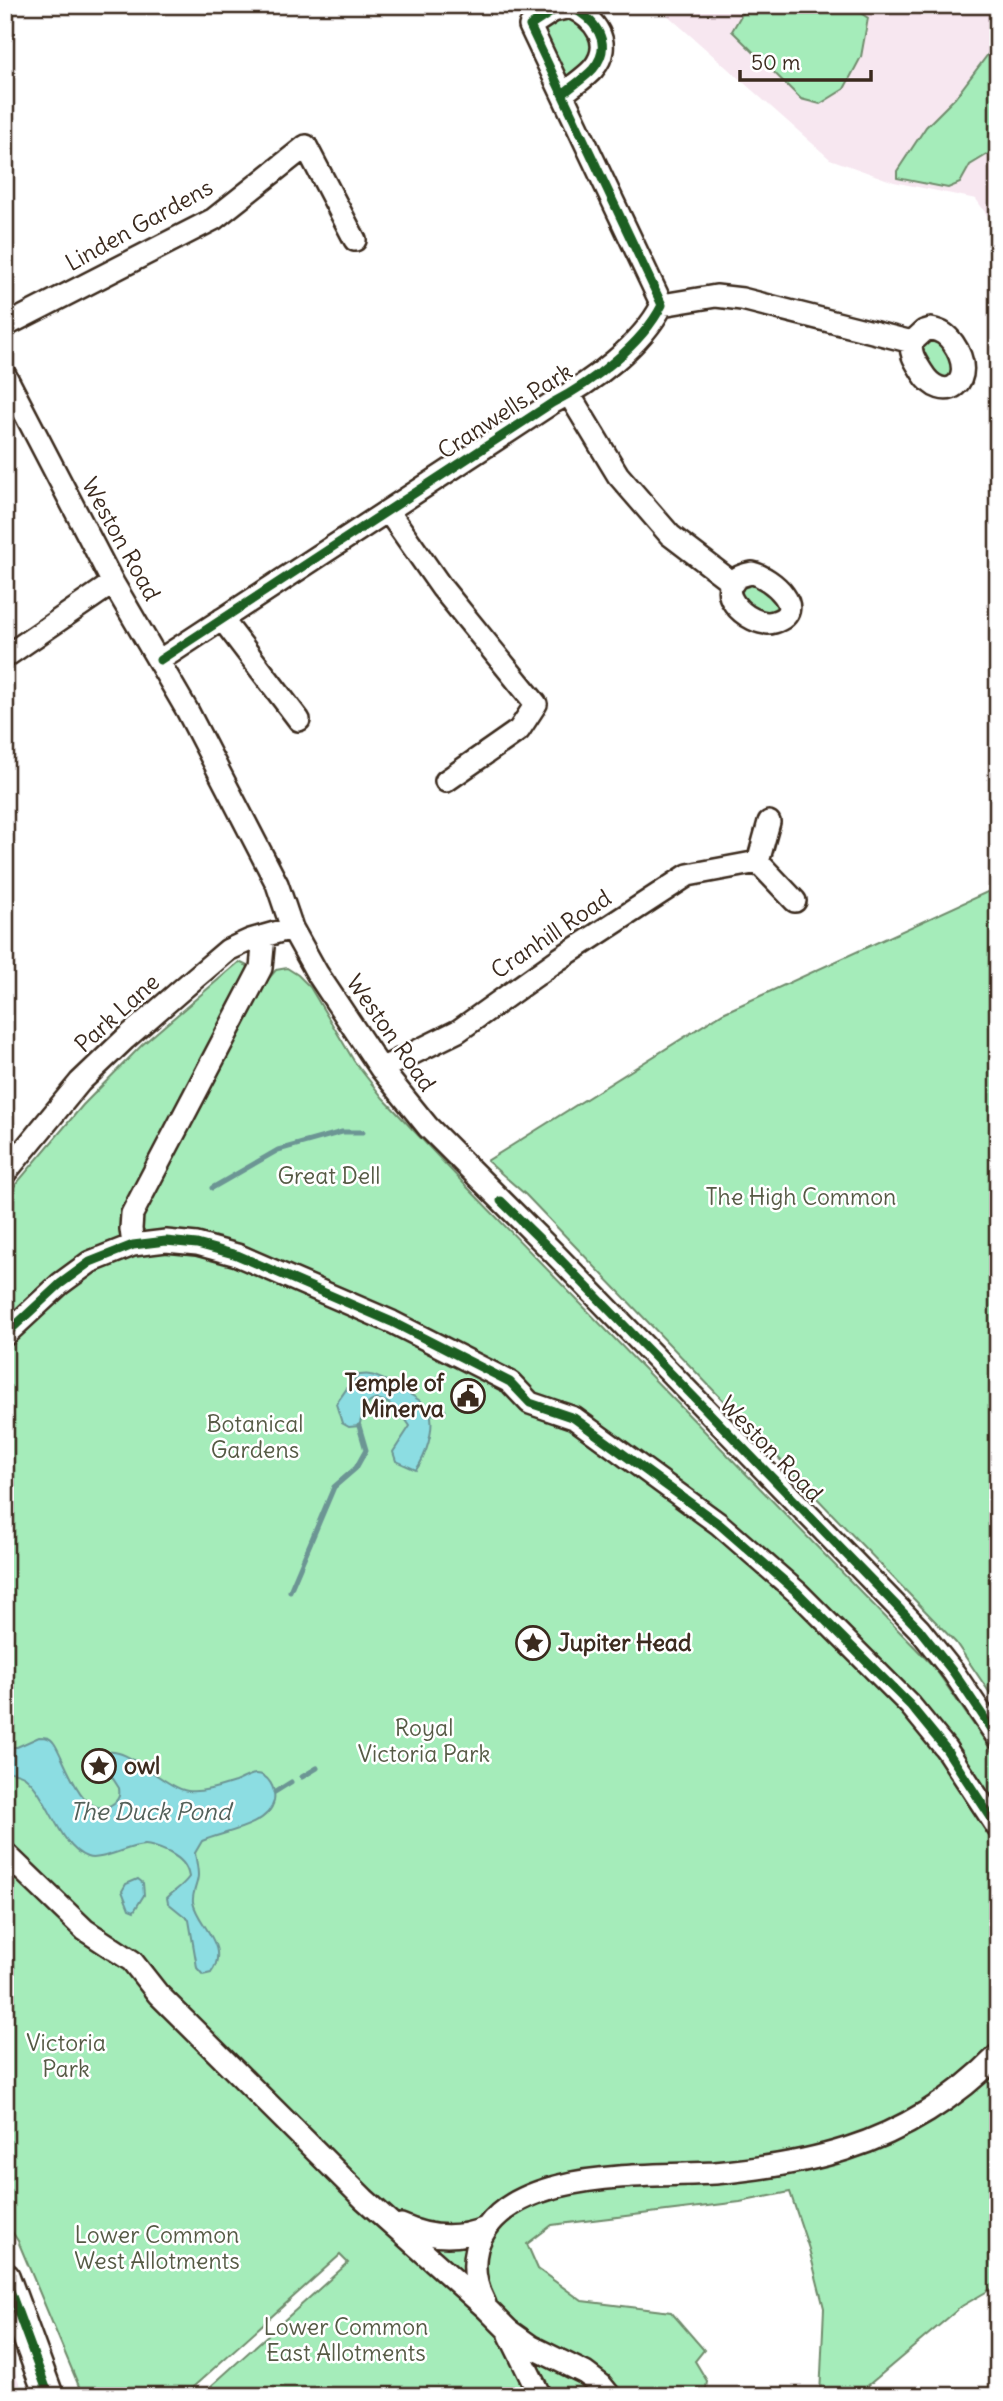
<svg xmlns="http://www.w3.org/2000/svg" width="1003" height="2401" viewBox="0 0 1003 2401" font-family="Delius,sans-serif">
<rect width="100%" height="100%" fill="#fff"/>
<filter id="ink" filterUnits="userSpaceOnUse"><feTurbulence type="fractalNoise" baseFrequency=".0143" numOctaves="2"/><feDisplacementMap in="SourceGraphic" scale="14" xChannelSelector="R" yChannelSelector="G"/><feConvolveMatrix kernelMatrix="1 2 1 2 8 2 1 2 1" color-interpolation-filters="sRGB"/></filter>
<g filter="url(#ink)">
<path fill="#f7e7f0" d="M656 5H998V231L976 199 894 182 830 159Z
M14 2371 18 2380 25 2396H5V2375Z"/>
<path fill="#a5ecba" stroke="#708b6c" stroke-width="2" d="M747 5H849L868 18 861 57 844 89 820 104 801 99 732 31Z
M569 14 592 31C598 62 588 64 565 83L539 29Z
M998 41V148L970 165 960 183 948 188 897 178V171L926 127 955 98Z
M926 338 945 339 957 377 937 382 917 344Z
M747 578 784 602 774 617 740 605 735 587Z
M998 887V1705L956 1643 526 1195 487 1161 723 1013Z
M239 962 270 977 276 970 287 968 298 975 310 987 354 1061 383 1098 468 1188 934 1667 998 1760V2285L962 2306 865 2388 859 2396H820L824 2308 809 2249 790 2192 740 2202 552 2225 527 2244 538 2269 582 2301 671 2312 704 2350 695 2361 707 2381 705 2396H200L348 2263 340 2255 183 2396H83L18 2241 5 2221V1197L83 1105 142 1045Z"/>
<path fill="#8cdde2" stroke="#6c9594" stroke-width="2" d="M359 1375C363 1375 367 1374 370 1375 382 1377 427 1401 430 1412 435 1429 426 1456 416 1470L396 1461 393 1452 410 1426C403 1415 382 1390 368 1404 362 1409 362 1419 359 1426L349 1427 342 1423 336 1404 348 1387Z
M39 1737C45 1737 50 1737 54 1743 65 1758 83 1826 114 1803 119 1799 120 1795 119 1788L101 1760 103 1754C123 1741 164 1788 188 1791 202 1793 222 1786 235 1782 241 1780 248 1775 255 1774 269 1773 276 1790 274 1801 268 1827 222 1832 202 1841L195 1853C196 1860 198 1868 198 1875 198 1884 192 1892 193 1902 197 1925 231 1946 211 1973L203 1975 197 1968 196 1961 189 1920 168 1903 167 1898C174 1890 181 1888 189 1877 187 1865 181 1859 170 1853 163 1850 153 1845 145 1845 129 1845 101 1862 87 1857 59 1847 48 1795 25 1777 20 1773 12 1772 5 1771V1747H17Z
M138 1879 143 1883 144 1895 134 1911 129 1909 122 1891 126 1884Z"/>
<g fill="none" stroke-linecap="round" stroke-linejoin="round">
<path stroke="#6c9594" stroke-width="5" d="M212 1188 278 1150 342 1132H363
M431 1413 444 1411
M290 1591 334 1487 356 1468 366 1450 359 1426
M302 1777 317 1768
M275 1792 291 1782"/>
<g stroke="#3b2a1e" stroke-width="26">
<path id="minor" d="M662 305 716 296 742 299 912 342
M5 326 214 219 306 146 355 240
M931 329C942 331 947 335 953 343 980 382 943 407 922 372 916 362 909 353 912 342L924 331Z
M5 375 113 583 187 710 277 884 292 928 317 973 381 1069 428 1127 552 1251 919 1629 954 1673 998 1738
M569 394 618 475 670 535 733 583
M388 511 442 588 536 704 519 730 446 781
M752 573C771 577 810 611 774 622 749 630 701 582 752 573Z
M222 619 299 720
M5 657 113 583
M160 660 552 403C591 383 642 345 662 305L530 26 553 11 570 7C594 18 615 43 593 69 585 78 572 86 563 94
M758 862 795 901
M381 1069 458 1031 559 959 688 875 758 862 769 822
M5 1173 80 1082 125 1039 195 978 228 950 250 940 292 928
M133 1245 131 1229 132 1214 261 968 264 936
M5 1335 60 1284 90 1262 133 1245 166 1241 197 1244 237 1255 392 1322 510 1382 530 1403 574 1418 719 1524 798 1593 910 1705 946 1749 998 1828
M5 1853 85 1930 132 1961 158 1994 364 2199 487 2309 508 2330 532 2347 585 2373 601 2385 610 2396
M401 2225C429 2238 457 2240 486 2228
M485 2304C476 2287 472 2268 477 2248 501 2167 649 2177 715 2173 758 2169 805 2162 846 2149 903 2131 956 2098 998 2055
M510 2335 540 2396"/>
</g>
<g stroke="#3b2a1e" stroke-width="33">
<path id="major" d="M5 2277 49 2396"/>
</g>
<use href="#minor" stroke="#fff" stroke-width="21"/>
<use href="#major" stroke="#fff" stroke-width="28"/>
<g stroke="#fff" stroke-width="13">
<path id="cycleway" d="M160 660 552 403C591 383 642 345 662 305L530 26 553 11 570 7C594 18 615 43 593 69 585 78 572 86 563 94
M501 1201 552 1251 919 1629 954 1673 998 1738
M5 1335 60 1284 90 1262 133 1245 166 1241 197 1244 237 1255 392 1322 510 1382 530 1403 574 1418 719 1524 798 1593 910 1705 946 1749 998 1828
M5 2277 49 2396"/>
</g>
<use href="#cycleway" stroke="#1b5e20" stroke-width="9"/>
</g>
</g>
<defs>
<g id="civic-ring" transform="scale(1.75)"><circle r="9.5" fill="#fff" stroke="#3b2a1e" stroke-width="1.5"/><path d="M-.6-6.5H3V-4.5H.6V-3L4-1V1h2V6H-6V1h2V-1L-.6-3ZM-1.2 2.5V6h2.4V2.5Z" fill="#3b2a1e"/></g>
<g id="sight-ring" transform="scale(1.75)"><circle r="9.5" fill="#fff" stroke="#3b2a1e" stroke-width="1.5"/><path d="M0-6L1.8-2.2L6-1.7L2.9 1.2L3.7 5.4L0 3.3L-3.7 5.4L-2.9 1.2L-6-1.7L-1.8-2.2Z" fill="#3b2a1e"/></g>
</defs>
<g fill-rule="evenodd">
<use href="#civic-ring" x="468" y="1396"/>
<use href="#sight-ring" x="533" y="1643"/>
<use href="#sight-ring" x="99" y="1766"/>
</g>
<g text-anchor="middle" stroke-width="5" stroke-linejoin="round" paint-order="stroke">
<g font-size="23" fill="#3b2a1e" stroke="#fff">
<text transform="translate(139 225) rotate(-29)" y="8">Linden Gardens</text>
<text transform="translate(505 411) rotate(-33)" y="8">Cranwells Park</text>
<text transform="translate(121 539) rotate(61)" y="8">Weston Road</text>
<text transform="translate(551 934) rotate(-34)" y="8">Cranhill Road</text>
<text transform="translate(117 1013) rotate(-42)" y="8">Park Lane</text>
<text transform="translate(391 1033) rotate(55)" y="8">Weston Road</text>
<text transform="translate(771 1449) rotate(46)" y="8">Weston Road</text>
</g>
<g font-size="23" fill="#565a45" stroke="#fff">
<text x="329" y="1184">Great Dell</text>
<text x="801" y="1205">The High Common</text>
<text x="255" y="1432">Botanical<tspan x="255" dy="26">Gardens</tspan></text>
<text x="424" y="1736">Royal<tspan x="424" dy="26">Victoria Park</tspan></text>
<text x="66" y="2051">Victoria<tspan x="66" dy="26">Park</tspan></text>
<text x="157" y="2243">Lower Common<tspan x="157" dy="26">West Allotments</tspan></text>
<text x="346" y="2335">Lower Common<tspan x="346" dy="26">East Allotments</tspan></text>
</g>
<g font-size="23" font-weight="bold" fill="#3b2a1e" stroke="#fff" text-anchor="start">
<text x="444" y="1391" text-anchor="end">Temple of<tspan x="444" dy="26">Minerva</tspan></text>
<text x="558" y="1651">Jupiter Head</text>
<text x="124" y="1774">owl</text>
</g>
<g font-size="24" font-style="italic" fill="#536059" stroke="#fff">
<text x="150" y="1820">The Duck Pond</text>
</g>
</g>
<rect width="1003" height="2401" fill="none" stroke="#fff" stroke-width="28"/>
<rect x="14" y="14" width="975" height="2373" fill="none" stroke="#3b2a1e" stroke-width="2.5" filter="url(#ink)"/>
<path d="M740 70v10h131v-10" fill="none" stroke="#3b2a1e" stroke-width="3.5"/>
<text x="751" y="70" font-size="21" fill="#3b2a1e" stroke="#ffffff" stroke-width="5" paint-order="stroke">50 m</text>
</svg>
